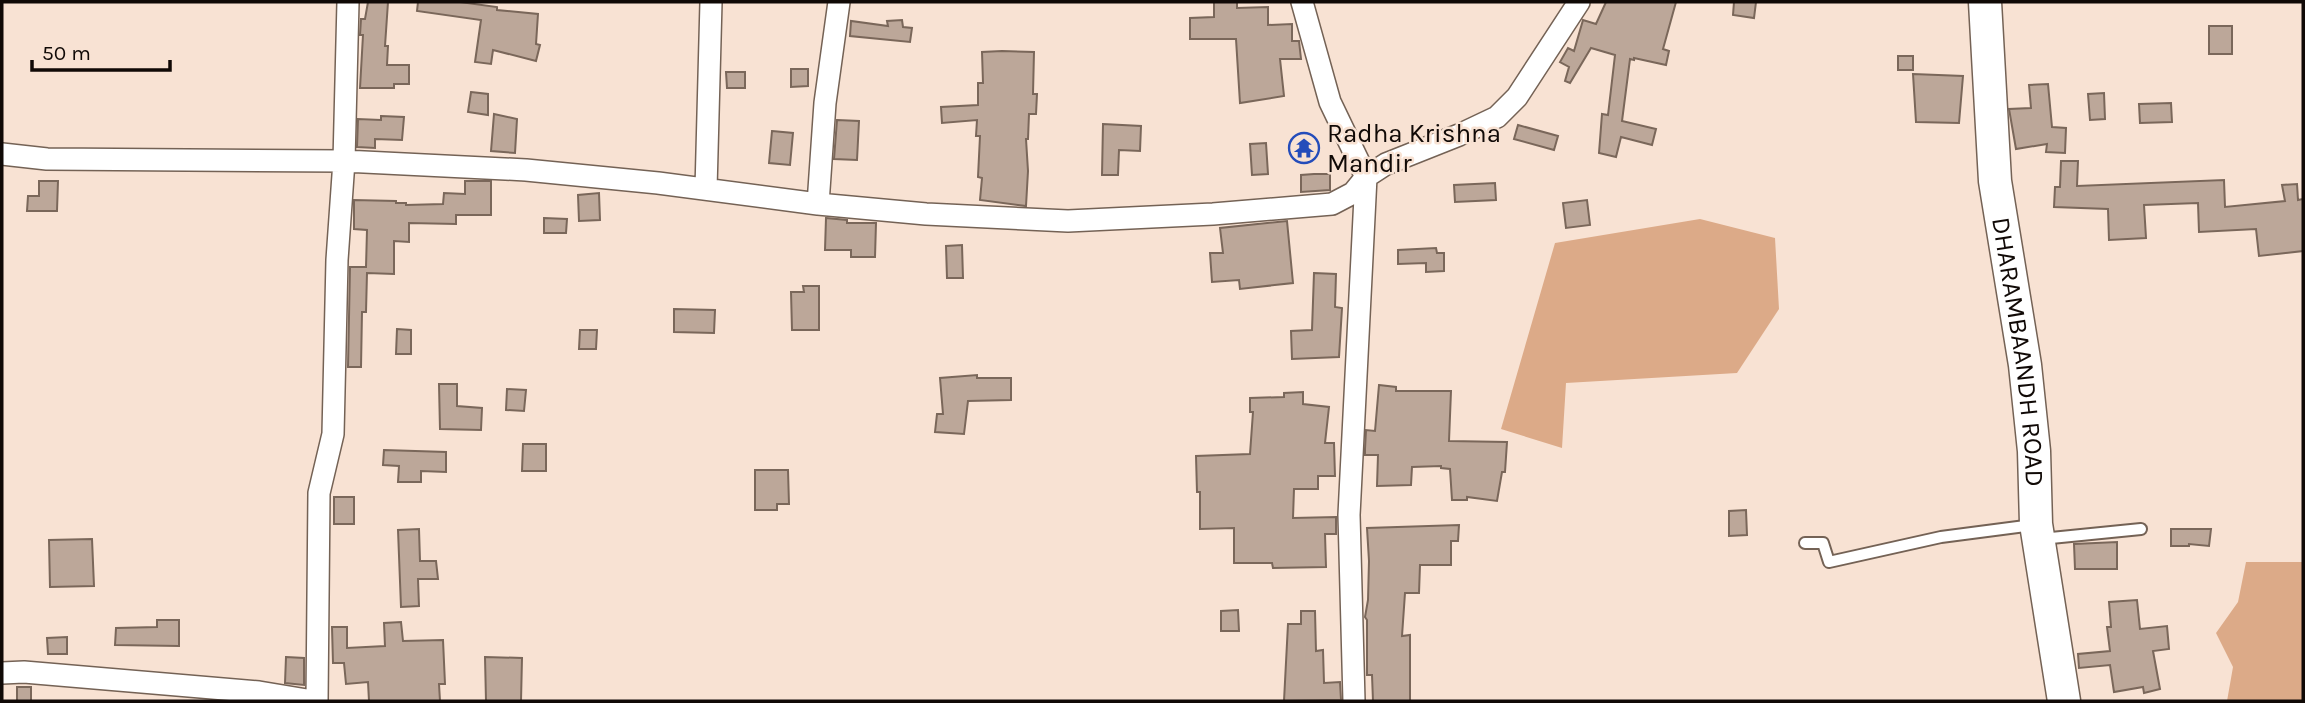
<svg xmlns="http://www.w3.org/2000/svg" width="2305" height="703" viewBox="0 0 2305 703" font-family="Karla,sans-serif">
<rect width="100%" height="100%" fill="#f8e2d3"/>
<path fill="#dcaa88" d="M1700 219 1775 238 1779 309 1737 373 1566 383 1562 448 1501 429 1555 243Z
M2246 562H2303V701H2227L2233 667 2216 633 2238 602Z"/>
<path fill="#bca799" stroke="#7a675a" stroke-width="2" d="M368 2H388L385 46H388L387 65H409V84H394V88H360L363 35H360L361 19H365Z
M418 2H460L497 7V10L538 14 536 44 540 45 536 61 493 50 491 64 475 62 481 20 417 11Z
M1214 2H1237V8L1268 7V25L1292 24V41H1299L1301 59H1280L1284 96 1240 103 1236 39H1190V18L1214 17Z
M1606 2H1676L1663 49 1669 51 1666 65 1634 58V60L1630 59 1622 121 1656 129 1652 145 1621 137 1616 157 1599 153 1602 114 1608 115 1615 55 1591 48 1570 83 1565 81 1569 67 1560 62 1568 48 1574 51 1583 20 1596 24Z
M1734 2H1756L1754 18 1733 15Z
M902 20 903 27 912 28 910 42 850 36 851 21 888 26 887 21Z
M2209 26H2232V54H2209Z
M1002 51 1034 52 1033 94H1037L1036 114H1029L1028 139H1026L1028 171 1026 206 980 200 982 178 978 177 980 136H976L977 120 942 123 941 107 978 105V83H983L982 52Z
M1898 56H1913V70H1898Z
M791 69H808V86L791 87Z
M726 72H745V88H727Z
M1913 74 1963 76 1959 123 1916 122Z
M2048 84 2052 127 2066 128 2065 153 2046 152 2047 144 2016 149 2009 109 2031 108 2029 85Z
M471 92 488 94V115L468 112Z
M2104 93 2105 119 2090 120 2088 94Z
M2171 103 2172 122 2140 123 2139 104Z
M494 114 517 119 515 153 491 151Z
M381 116 404 117 402 140 375 139V148L357 147 358 119 381 120Z
M837 120 859 121 857 160 834 159Z
M1103 124 1141 126 1140 151 1119 150 1118 175H1102Z
M1518 125 1558 136 1554 150 1514 139Z
M772 131 793 133 790 165 769 163Z
M1266 143 1268 174 1252 175 1250 144Z
M2061 161H2078L2077 186 2224 180 2225 207 2285 201 2282 185 2297 184 2298 200 2303 199V251L2259 256 2256 229 2199 232 2198 203 2144 205 2146 238 2109 240 2108 209 2054 207 2055 187H2060Z
M1314 174H1330V190L1301 192V175Z
M39 181H58L57 211H27L28 196H39Z
M465 181H491V215H456V224L409 223V242L394 241V274L367 273 366 312H362L361 367H348L350 267H366L367 230 354 229V200L396 201V203H406V205L443 204 444 193 465 194Z
M1495 183 1496 200 1455 202 1454 185Z
M599 193 600 220 579 221 578 195Z
M1587 200 1590 225 1566 228 1563 203Z
M544 218 567 219 566 233H544Z
M826 218 847 220V223H876L875 257H851V250H825Z
M1287 221 1293 283 1240 289 1239 280 1212 282 1210 253H1223L1220 228Z
M962 245 963 278H947L946 246Z
M1436 248 1437 253H1444V271L1426 272V263L1398 264V250Z
M1314 273 1336 274 1335 307 1342 308 1339 357 1292 359 1291 331 1312 330Z
M803 286H819V330H792L791 292H804Z
M674 309 715 310 714 333 674 332Z
M397 329 411 330V354H396Z
M580 330H597L596 349H579Z
M977 375V378H1011V400L968 401 964 434 935 432 937 414H943L940 378Z
M439 384H457V406L482 408 481 430 440 429Z
M1379 385 1396 387V391H1451L1449 441 1507 442 1505 472H1502L1497 501 1467 497V500H1452L1450 469 1441 468V466L1412 467 1411 485 1377 486 1378 455H1365V449L1366 430 1375 431Z
M507 389 526 390 524 411 506 410Z
M1303 392V404L1329 407 1325 443H1334L1335 476H1318V489H1294L1293 518 1336 517V534H1325L1326 567 1273 568 1272 563H1234V528L1200 529V492H1197L1196 456 1250 454 1253 412H1250V398L1284 397V393Z
M523 444H546V471H522Z
M384 450 446 452V472L421 471V482H398L399 466 383 465Z
M755 470H788L789 504H777V510H755Z
M334 497H354V524H334Z
M1746 510 1747 535 1729 536V511Z
M1459 525 1458 541H1451V565H1420L1419 593H1405L1402 636 1410 635V701H1373L1372 675H1367V620L1365 617 1368 600 1369 561 1367 528Z
M419 529 420 561H436L438 579H418L419 606 401 607 398 530Z
M2171 529H2211L2209 546 2189 544V546H2171Z
M92 539 94 586 50 587 49 540Z
M2117 542V569H2075L2074 544Z
M2137 600 2140 629 2167 626 2169 649 2153 651 2160 689 2144 693 2143 687 2114 692 2110 665 2079 668 2078 654 2110 651 2107 627H2111L2109 602Z
M1238 610 1239 631H1221V611Z
M1301 611H1315L1316 651 1323 650 1324 683 1340 682 1341 700 1284 701 1288 624H1301Z
M157 620H179V646L115 645 116 628 157 627Z
M401 622 403 641 443 640 445 684H439L440 701H369L368 682 346 684 344 663H333L332 627H347V648L385 646 384 623Z
M67 637V654H48L47 638Z
M286 657 304 658V685L285 683Z
M485 657 522 658 521 701H486Z
M17 687H31V701H17Z"/>
<g fill="none" stroke-linecap="round" stroke-linejoin="round">
<g stroke="#746255" stroke-width="14">
<path id="service" d="M2041 539 2141 529
M1805 543H1823L1829 562 1941 537 2033 525"/>
</g>
<g stroke="#746255" stroke-width="24">
<path id="minor" d="M1302 2 1330 102 1366 177 1349 515 1354 701
M2 154 47 159 344 161 526 170 658 183 818 204 926 214 1068 221 1213 214 1332 204 1353 193 1366 177 1386 164 1459 135 1497 117 1517 97 1579 2
M706 189 711 2
M818 204 825 103 839 2
M2 673 24 672 259 692 313 701
M317 701 319 493 333 434 337 260 344 161 348 2"/>
</g>
<g stroke="#746255" stroke-width="35">
<g id="primary">
<path id="s1" d="M1985 2 1995 181 2025 365 2034 451 2036 524 2064 701"/>
</g>
</g>
<use href="#service" stroke="#fff" stroke-width="10"/>
<use href="#minor" stroke="#fff" stroke-width="21"/>
<use href="#primary" stroke="#fff" stroke-width="32"/>
</g>
<defs>
<g id="temple-ring" transform="scale(1.575)"><circle r="9.5" fill="#f8e2d3" stroke="#244cba" stroke-width="1.5"/><path d="M0-6L5-2H3V0L6.5 2.5H4V6H1.5V3h-3V6H-4V2.5H-6.5L-3 0V-2H-5Z" fill="#244cba"/></g>
</defs>
<g fill-rule="evenodd">
<use href="#temple-ring" x="1304" y="148"/>
</g>
<g text-anchor="middle" stroke-width="5" stroke-linejoin="round" paint-order="stroke">
<g font-size="26" fill="#100906" stroke="#f8e2d3" text-anchor="start">
<text x="1327" y="142">Radha Krishna<tspan x="1327" dy="30">Mandir</tspan></text>
</g>
<g font-size="26" fill="#100906" stroke="#f8e2d3">
<text dy="9" stroke="none"><textPath href="#s1" startOffset="352">DHARAMBAANDH ROAD</textPath></text>
</g>
</g>
<rect width="2305" height="703" fill="none" stroke="#100906" stroke-width="7"/>
<path d="M32 60v10h138v-10" fill="none" stroke="#100906" stroke-width="3.5"/>
<text x="42" y="60" font-size="21" fill="#100906" stroke="#f8e2d3" stroke-width="5" paint-order="stroke">50 m</text>
</svg>
